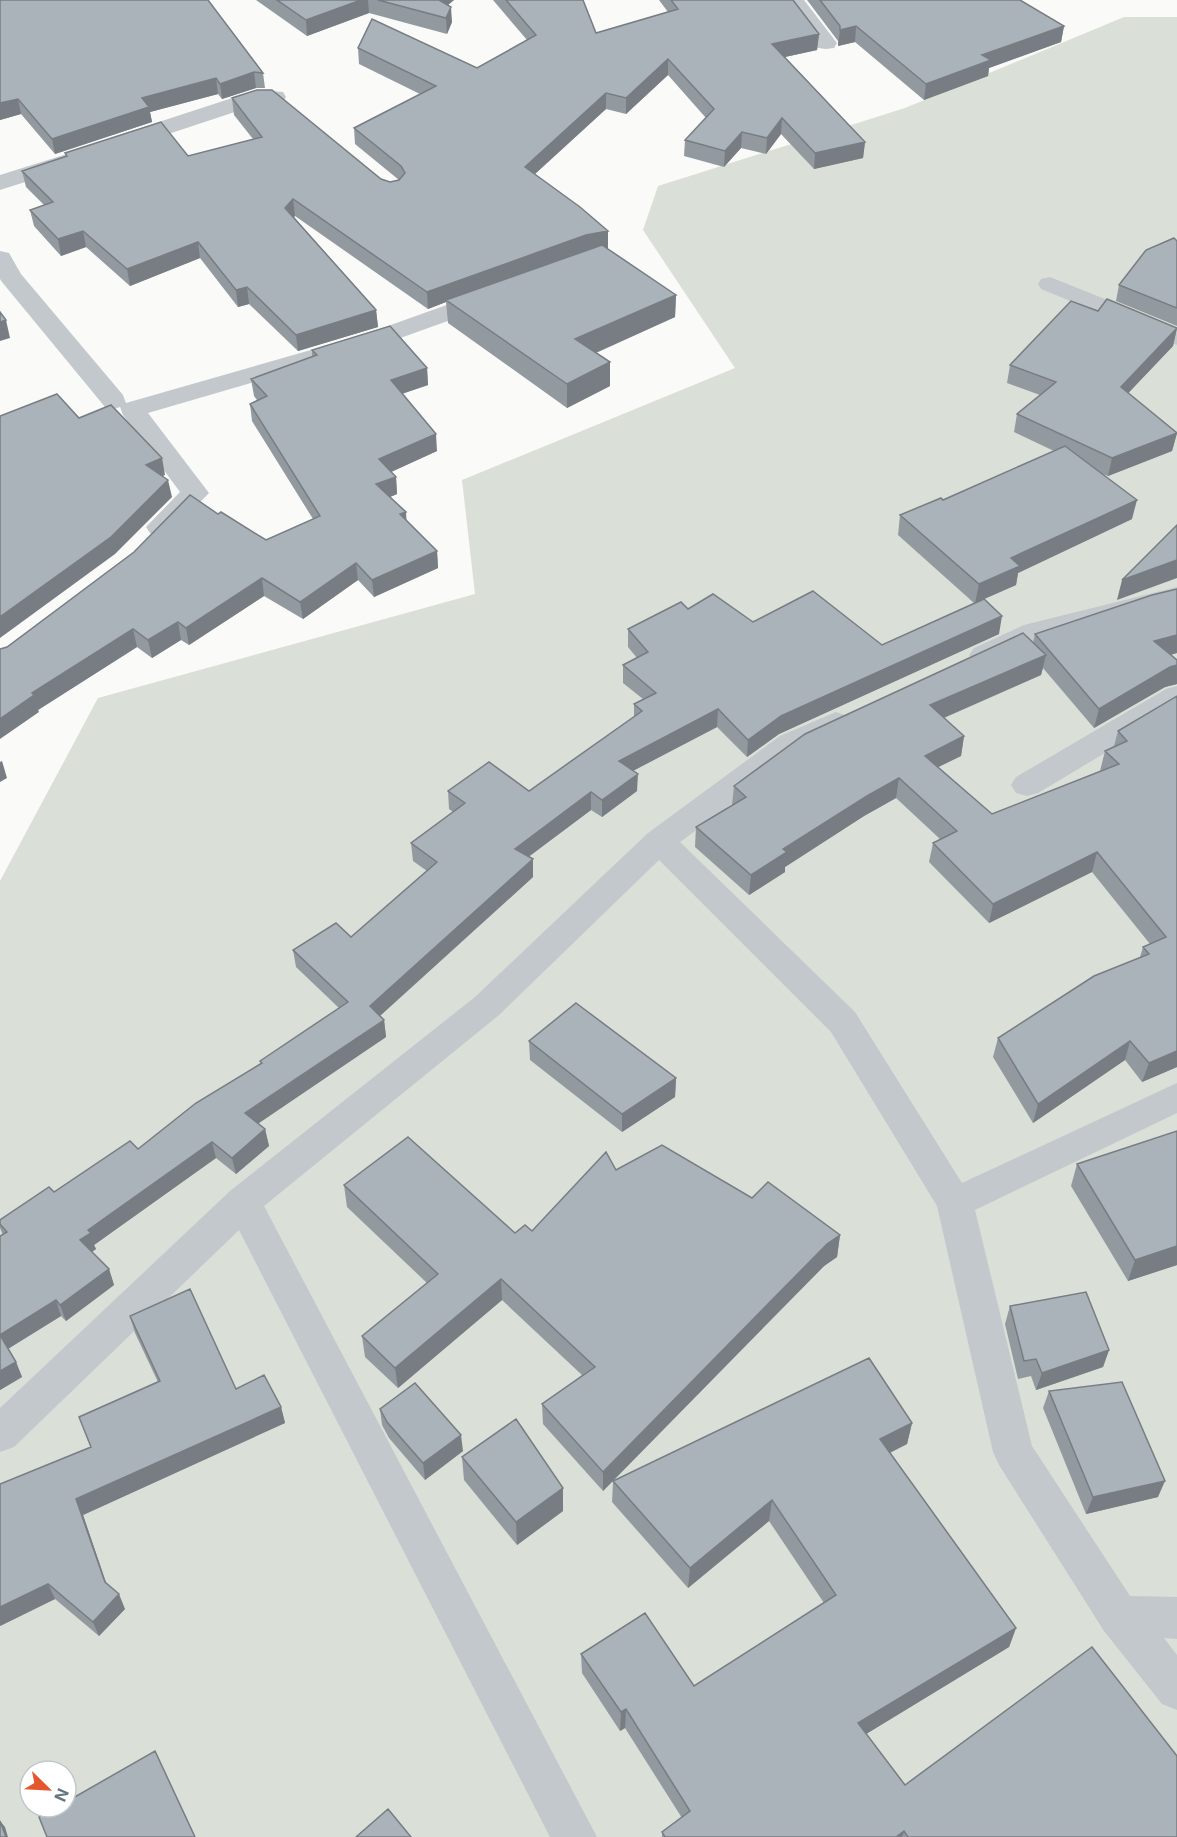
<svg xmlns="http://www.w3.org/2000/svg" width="1177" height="1837" viewBox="0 0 1177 1837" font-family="Inter,sans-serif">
<rect width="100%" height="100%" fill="#fafaf8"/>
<path fill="#dadfd7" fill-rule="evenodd" d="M1124 17H1177V1837H0V881L98 698 475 594 462 480 735 368 643 230 658 186 905 108ZM30 1771H66V1807H30Z"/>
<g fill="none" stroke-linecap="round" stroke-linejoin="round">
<path fill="#c3c8cc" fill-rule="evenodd" d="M783 0H804L837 43 834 48 826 49 818 48Z
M257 90 283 92 286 97 283 102 259 104 132 146 124 148 116 146 113 141 116 136Z
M67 154 75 156 78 161 75 166 0 190V175Z
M0 251 9 253 21 274 123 395 126 403 360 336 480 293 489 291 498 293 501 298 498 303 378 346 148 413 209 493 170 533 160 536 150 533 146 527 180 492 123 415 120 407 114 409 105 407 2 282 0 279Z
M1050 277 1177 328V345L1041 289 1038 284 1041 279Z
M1177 587V605L1043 639 984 665 974 662 969 655 974 648 1024 625Z
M1177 686V710L1038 793 1027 796 1016 793 1011 785 1016 777 1166 689Z
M836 712 847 716 851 723 847 730 802 752 680 842 855 1012 962 1183 1177 1083V1113L975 1210 1032 1446 1130 1596 1177 1597V1639L1164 1638 1177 1655V1710L1162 1704 1104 1631 999 1465 993 1452 937 1206 831 1032 659 860 499 1015 264 1206 597 1837H550L239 1230 14 1447 0 1452V1408L230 1191 475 997 648 833 780 736Z"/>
</g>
<path fill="#929a9f" d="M0 0 263 73 265 88H256L222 99 218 94 150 112 152 122 55 154 21 114 0 120Z
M256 0H454L448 5 452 22 447 34 369 13 307 36Z
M493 0H583L596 33 668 12 659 0H793L819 34 817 50 785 57 865 142 863 158 814 169 781 134 766 154 741 148 724 167 684 156 685 140 706 118 668 75 626 114 606 109 535 174 608 248H607L676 295 675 317 596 353 610 386 567 408 448 323 446 302 428 309 295 216 294 217 376 310 378 327 298 351 249 304 238 307 200 258 130 286 86 247 61 256 34 226 30 210 44 205 26 187 22 171 66 156 65 153 188 156 253 139 234 115 232 98 381 179 390 182 399 180 355 144 354 128 420 94 359 64 358 48 477 68 527 40Z
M807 0H1020L1064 26 1061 42 989 68 988 76 924 100 855 42 838 46V41Z
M1177 241V326L1116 301 1119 285Z
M1098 311 1177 328 1173 346 1128 393 1177 433 1172 451 1108 476 1100 473 1132 519 1018 573 1016 585 984 599 999 634 779 734 747 757 717 727 633 771 637 791 602 817 591 810 528 857 533 859V877L380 1016 384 1020 386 1037 258 1123 265 1129 269 1146 236 1174 216 1158 94 1245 96 1249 92 1252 109 1269 114 1285 66 1321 61 1316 8 1349 16 1362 22 1377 0 1390V1236L3 1235 0 1228V1220L138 1149 261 1064 260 1061 339 1008 296 967 293 950 351 937 427 871 413 861 411 843 453 812 449 809 448 791H529L634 717V704L643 699 623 683V665L637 658 628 647V629L688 609 882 645 974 603 898 535 900 515 943 500 1054 451 1014 432 1017 414 1040 395 1007 383 1010 365Z
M312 350 427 368 428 385 402 394 437 451 391 472 396 477 397 494 390 497 406 512V520L437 551 438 568 374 597 358 580 303 619 264 596 189 645 181 640 152 658 137 647 38 710 39 712 7 647 218 514 266 540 313 519 252 421 250 404 257 400 254 396 251 379 312 356Z
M1177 589V653L1171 655 1177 660V684L1165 687 1094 728 1043 668 1041 675 944 718 964 736 961 756 938 767 992 814 1100 771 1105 751 1114 746 1118 731 1177 696V1067L1142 1082 1125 1060 1033 1123 993 1057 998 1038 1140 957 1143 947 1150 944 1092 872 989 923 929 862 933 843 940 839 896 798 864 816 785 867V872L749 895 695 847 696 827 732 805 734 786 1033 643 1035 634Z
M529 1041 676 1078 675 1097 622 1132 530 1060Z
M1177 1131V1265L1128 1281 1071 1186 1077 1164Z
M616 1170 752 1198 840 1235 837 1257 824 1266 603 1491 543 1424 542 1404 582 1375 502 1300 398 1388 365 1357 362 1336 427 1283 347 1207 344 1185 515 1233 532 1231Z
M1010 1306 1109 1350 1103 1367 1036 1390 1031 1376 1018 1379 1005 1324Z
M130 1316 236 1389 281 1407 285 1423 83 1515 106 1583 125 1609 99 1636 55 1599 0 1626 90 1447 158 1382 135 1333Z
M1049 1391 1158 1497 1086 1514 1043 1408Z
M380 1409 463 1451 425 1480 389 1438 382 1425Z
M912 1423 907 1444 890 1453 1016 1628 1009 1647 866 1734 905 1785 1177 1837H662V1832L682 1818 625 1728 620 1731 582 1673 581 1654 694 1686 824 1603 769 1521 688 1588 612 1502 613 1481Z
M462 1457 563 1511 517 1545 464 1480Z"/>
<path fill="#777d82" d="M361 0H368L369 13 307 36 306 20Z
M436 0H454L437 14Z
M451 7 452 22 447 34 446 18Z
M856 26 855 42 838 46 840 30Z
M1064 26 1061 42 989 68 988 76 924 100 926 84 982 55Z
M819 34 817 50 771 60 772 44Z
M668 59V75L626 114V98Z
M254 72 256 88 222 99 220 84Z
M216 78 218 94 150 112 152 122 55 154 52 139 142 98Z
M606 93V109L525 183V167Z
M18 99 21 114 0 120V103Z
M782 118 781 134 766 154 767 138Z
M742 132 741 148 724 167 725 151Z
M865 142 863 158 814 169 815 153Z
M293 199 295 216 287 224 285 208Z
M83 231 86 247 61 256 58 239Z
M608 231V248L586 252 446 300V302L428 309 427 292 586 235Z
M198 242 200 258 130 286 127 269Z
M247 287 249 304 238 307 236 290Z
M676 295 675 317 575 362V339Z
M376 310 378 327 298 351 296 335Z
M6 320 10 338 0 341V322Z
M1177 328 1173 346 1117 405 1121 387Z
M610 362V386L567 408V384Z
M427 368 428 385 392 397 391 380Z
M1177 433 1172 451 1108 476 1112 458Z
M436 434 437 451 380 477 379 459Z
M162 458 165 475 150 482 146 465Z
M396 477 397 494 378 502 376 484Z
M168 480 172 497 115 554 0 638V617Z
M1137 500 1132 519 1018 573 1016 585 975 603 979 584 1011 558Z
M406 512 407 529 400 514Z
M437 551 438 568 374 597 372 580Z
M1177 560V578L1117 600 1122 580Z
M356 563 358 580 303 619 300 602Z
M262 578 264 596 189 645 186 628Z
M1002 616 999 634 779 734 747 757 748 740 781 716Z
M178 622 181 640 152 658 148 640Z
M133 629 137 647 38 710 39 712 0 739V719L32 693Z
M1177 635V653L1149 660 1154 641Z
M1046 655 1041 675 927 725 930 705Z
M1177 665V684L1165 687 1094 728 1099 709 1170 667Z
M718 709 717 727 619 778V761Z
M964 736 961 756 922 775 925 756Z
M2 761 7 778 0 782V762Z
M638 774 637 791 602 817V800Z
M899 778 896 798 864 816 785 867V872L749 895 751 875 783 849 867 796Z
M591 792V810L515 867V849Z
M1097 852 1092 872 989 923 993 904Z
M533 859V877L372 1023 370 1006Z
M384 1020 386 1037 249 1130 245 1113Z
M1130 1041 1125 1060 1033 1123 1038 1104Z
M1177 1051V1067L1142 1082 1149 1063Z
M676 1078 675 1097 622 1132V1114Z
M265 1129 269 1146 236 1174 232 1158Z
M212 1142 216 1158 94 1245 96 1249 86 1256 80 1240 88 1230Z
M840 1235 837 1257 824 1266 603 1491V1472L827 1244Z
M1177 1246V1265L1128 1281 1135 1260Z
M109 1269 114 1285 66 1321 60 1305Z
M501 1279 502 1300 398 1388 395 1368Z
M56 1300 61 1316 6 1350 0 1335Z
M1109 1350 1103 1367 1036 1390 1042 1373Z
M16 1362 22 1377 0 1390V1371Z
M281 1407 285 1423 83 1515 111 1597 76 1499Z
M912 1423 907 1444 875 1460 880 1439Z
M461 1435 463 1451 425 1480 423 1463Z
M1165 1481 1158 1497 1086 1514 1093 1497Z
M563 1488V1511L517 1545 516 1522Z
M772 1500 769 1521 688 1588 690 1568Z
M48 1584 55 1599 0 1626V1607Z
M119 1594 125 1609 99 1636 93 1622Z
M1016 1628 1009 1647 853 1742 858 1723Z
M626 1709 625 1728 620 1731 621 1712Z
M0 1821 5 1827 8 1837H6Z
M904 1831 902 1837H896Z"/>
<path fill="#aab3b9" stroke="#777d82" stroke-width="1.5" d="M0 0H208L263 73 254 72 220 84 216 78 142 98 149 107 52 139 18 99 0 103Z
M277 0H361L306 20Z
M378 0H439L451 7 446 18Z
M506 0H583L596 33 678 9 671 0H793L819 34 772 44 865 142 815 153 782 118 767 138 742 132 725 151 685 140 714 109 668 59 626 98 606 93 525 167 580 207 608 231 586 235 427 292 293 199 285 208 376 310 296 335 247 287 236 290 198 242 127 269 83 231 58 239 30 210 53 202 22 171 67 156 65 153 161 122 188 156 262 137 232 98 257 90H272L381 179 390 182 399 180 405 173 401 166 354 128 436 86 358 48 372 19 477 68 536 35Z
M820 0H1020L1064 26 982 55 991 60 926 84 856 26 840 30V26Z
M1174 238 1177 241V308L1119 285 1146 250Z
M602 245 676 295 575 339 610 362 567 384 446 300Z
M1107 299 1177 328 1121 387 1177 433 1112 458 1017 414 1056 382 1010 365 1071 301 1098 311Z
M0 312 6 320 0 322Z
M390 326 427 368 391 380 436 434 379 459 396 477 376 484 406 512 400 514 437 551 372 580 356 563 300 602 262 578 186 628 178 622 148 640 133 629 32 693 34 695 0 719V649L7 647 134 552 190 495 218 514 221 512 266 540 320 516 250 404 267 396 251 379 317 355 312 350Z
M57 394 79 418 111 405 162 458 146 465 168 480 111 537 0 617V416Z
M1065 446 1137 500 1011 558 1020 566 979 584 900 515 941 498 943 500Z
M1177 525V560L1122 580Z
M1177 589V635L1154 641 1177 660V665L1170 667 1099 709 1035 634 1152 595Z
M813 591 882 645 984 599 1002 616 781 716 748 740 718 709 619 761 638 774 602 800 591 792 515 849 533 859 370 1006 384 1020 245 1113 265 1129 232 1158 212 1142 88 1230 91 1233 80 1240 109 1269 60 1305 56 1300 0 1335 16 1362 0 1371V1236L7 1232 0 1224V1220L49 1187 54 1192 130 1141 138 1149 196 1103 262 1063 260 1061 348 1002 293 950 336 923 351 937 437 862 411 843 465 803 448 791 489 762 529 791 642 711 634 704 656 693 623 665 648 652 628 629 681 602 688 609 713 594 753 622Z
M1023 633 1046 655 930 705 964 736 925 756 992 814 1119 764 1105 751 1127 741 1118 731 1177 696V1051L1149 1063 1130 1041 1038 1104 998 1038 1094 976 1149 954 1143 947 1166 937 1097 852 993 904 933 843 957 831 899 778 867 796 783 849 787 852 751 875 696 827 746 797 734 786 805 734Z
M576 1003 676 1078 622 1114 529 1041Z
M1177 1131V1246L1135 1260 1077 1164Z
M408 1137 515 1233 525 1225 532 1231 606 1152 616 1170 662 1145 752 1198 768 1182 840 1235 827 1244 603 1472 542 1404 595 1367 501 1279 395 1368 362 1336 438 1274 344 1185Z
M190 1289 236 1389 264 1375 281 1407 76 1499 105 1582 119 1594 93 1622 48 1584 0 1607V1484L91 1447 79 1417 160 1381 130 1316Z
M1086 1292 1109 1350 1042 1373 1036 1359 1024 1361 1010 1306Z
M869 1358 912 1423 880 1439 1016 1628 858 1723 905 1785 1092 1647 1177 1756V1837H908L904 1831 896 1837H665L662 1832 690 1811 626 1709 621 1712 581 1654 645 1613 694 1686 836 1595 772 1500 690 1568 613 1481Z
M1122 1382 1165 1481 1093 1497 1049 1391Z
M415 1383 461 1435 423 1463 387 1422 380 1409Z
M516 1419 563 1488 516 1522 462 1457Z
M155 1751 195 1837H47L39 1817 56 1807H66V1802Z
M388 1809 411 1837H356Z
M0 1821 6 1837H0Z"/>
<g transform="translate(48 1789) rotate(114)"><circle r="28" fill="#ffffff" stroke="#c1c8cd" stroke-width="1.5"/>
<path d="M0-4.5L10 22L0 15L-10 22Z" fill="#e4572e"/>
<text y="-9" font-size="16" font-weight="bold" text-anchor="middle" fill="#657683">N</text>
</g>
</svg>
